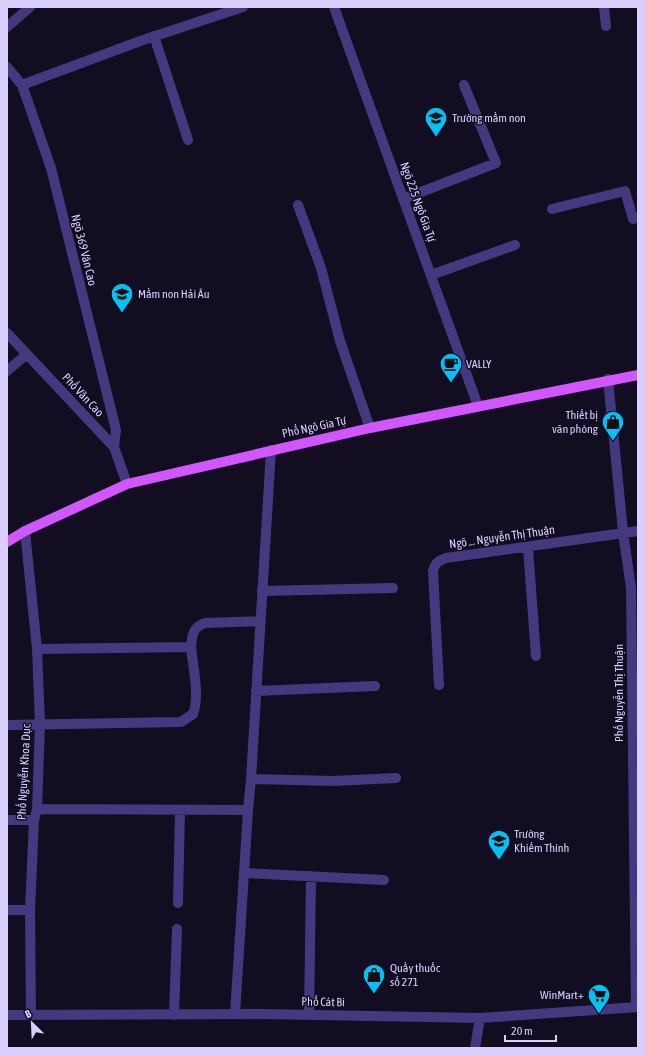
<svg xmlns="http://www.w3.org/2000/svg" width="645" height="1055" viewBox="0 0 645 1055" font-family="'Asap Condensed',sans-serif">
<rect width="100%" height="100%" fill="#130d21"/>
<g fill="none" stroke-linecap="round" stroke-linejoin="round">
<path stroke="#44397f" stroke-width="10" d="M334 7 478 406
M604 7 606 26
M7 27 30 7
M154 36 188 140
M7 67 22 85 51 168 116 430 114 447
M22 85 143 40 243 7
M403 199 496 163 464 85
M298 205 321 268 340 341 370 428
M552 209 625 191 633 219 638 217
M431 275 515 245
M7 333 114 447 127 484
M7 371 27 354
M608 379 623 532 631 588 636 1007
M25 531 37 649 40 724 37 809 34 820 30 910 31 1016
M528 548 536 656
M262 591 393 588
M37 649 191 647C192 635 193 627 205 623L260 621
M439 685 433 571C435 563 438 561 446 558L638 531
M256 691 375 686
M7 725 181 722 193 714C200 695 193 668 191 647
M251 779 333 781 396 778
M37 809 248 810
M7 820H34
M244 873 384 880
M178 903 180 810
M7 910H30
M235 1014 248 810 251 779 271 450
M7 1015 262 1014 480 1018 638 1007
M174 1015 177 929
M309 1015 311 876
M475 1048 480 1018"/>
<path stroke="#d256fd" stroke-width="10" d="M7 542 25 531 127 484 370 428 638 375"/>
</g>
<defs>
<g id="school-pin" transform="scale(1.15)"><path d="M0 17L-7.5 6A9.5 9.5 0 1 1 7.5 6Z" fill="#03c1f5" stroke="#130d21"/><path d="M0-5L7-2L0 1L-7-2ZM-4 1L0 2.5L4 1V4Q0 6-4 4Z" fill="#111"/></g>
<g id="cafe-pin" transform="scale(1.15)"><path d="M0 17L-7.5 6A9.5 9.5 0 1 1 7.5 6Z" fill="#03c1f5" stroke="#130d21"/><path d="M-5.5-4.5H6V0H3Q3 3.5 0 3.5H-2.5Q-5.5 3.5-5.5 0ZM3-3.2v2h1.7v-2ZM-6 4.5H4V6H-6Z" fill="#111"/></g>
<g id="shop-pin" transform="scale(1.15)"><path d="M0 17L-7.5 6A9.5 9.5 0 1 1 7.5 6Z" fill="#03c1f5" stroke="#130d21"/><path d="M-5-2.5h2.3a2.7 3.5 0 0 1 5.4 0H5L5.5 6h-11ZM-1.5-2.5h3a1.5 2.3 0 0 0-3 0Z" fill="#111"/></g>
<g id="supermarket-pin" transform="scale(1.15)"><path d="M0 17L-7.5 6A9.5 9.5 0 1 1 7.5 6Z" fill="#03c1f5" stroke="#130d21"/><path d="M-6-5.5h2.5l.6 2H6L4.5 2H-2.5L-4.4-4H-6ZM-1.5 3.2a1.3 1.3 0 1 0 .1 0ZM3 3.2a1.3 1.3 0 1 0 .1 0Z" fill="#111"/></g>
</defs>
<g fill-rule="evenodd">
<use href="#school-pin" x="436" y="118"/>
<use href="#school-pin" x="122" y="294"/>
<use href="#cafe-pin" x="451" y="364"/>
<use href="#shop-pin" x="613" y="422"/>
<use href="#school-pin" x="499" y="841"/>
<use href="#shop-pin" x="374" y="975"/>
<use href="#supermarket-pin" x="599" y="995"/>
</g>
<g text-anchor="middle" stroke-width="3" stroke-linejoin="round" paint-order="stroke">
<g font-size="12" fill="#d9cefe" stroke="#130d21" text-anchor="start">
<text x="452" y="122">Trường mầm non</text>
<text x="138" y="298">Mầm non Hải Âu</text>
<text x="466" y="368">VALLY</text>
<text x="598" y="419" text-anchor="end">Thiết bị<tspan x="598" dy="14">văn phòng</tspan></text>
<text x="514" y="838">Trường<tspan x="514" dy="14">Khiếm Thính</tspan></text>
<text x="390" y="972">Quầy thuốc<tspan x="390" dy="14">số 271</tspan></text>
<text x="584" y="999" text-anchor="end">WinMart+</text>
</g>
<g font-size="12" fill="#d9cefe" stroke="#130d21">
<text transform="translate(418 202) rotate(70)" y="4">Ngõ 225 Ngô Gia Tự</text>
<text transform="translate(84 250) rotate(76)" y="4">Ngõ 369 Văn Cao</text>
<text transform="translate(83 395) rotate(47)" y="4">Phố Văn Cao</text>
<text transform="translate(314 427) rotate(-12)" y="4">Phố Ngô Gia Tự</text>
<text transform="translate(502 537) rotate(-8)" y="4">Ngõ ... Nguyễn Thị Thuận</text>
<text transform="translate(619 693) rotate(-90)" y="4">Phố Nguyễn Thị Thuận</text>
<text transform="translate(24 772) rotate(-87)" y="4">Phố Nguyễn Khoa Dục</text>
<text transform="translate(323 1002) rotate(1)" y="4">Phố Cát Bi</text>
</g>
</g>
<rect width="645" height="1055" fill="none" stroke="#d9cefe" stroke-width="16"/>
<g transform="translate(32 1023) rotate(336)" stroke="#130d21" stroke-width="3" paint-order="stroke">
<path d="M0-3L7 15L0 10L-7 15Z" fill="#d9cefe"/>
<text y="-6" font-size="11" font-weight="bold" text-anchor="middle" fill="#d9cefe">B</text>
</g>
<path d="M505 1035v6h51v-6" fill="none" stroke="#d9cefe" stroke-width="2"/>
<text x="511" y="1035" font-size="12" fill="#d9cefe" stroke="#130d21" stroke-width="3" paint-order="stroke">20 m</text>
</svg>
